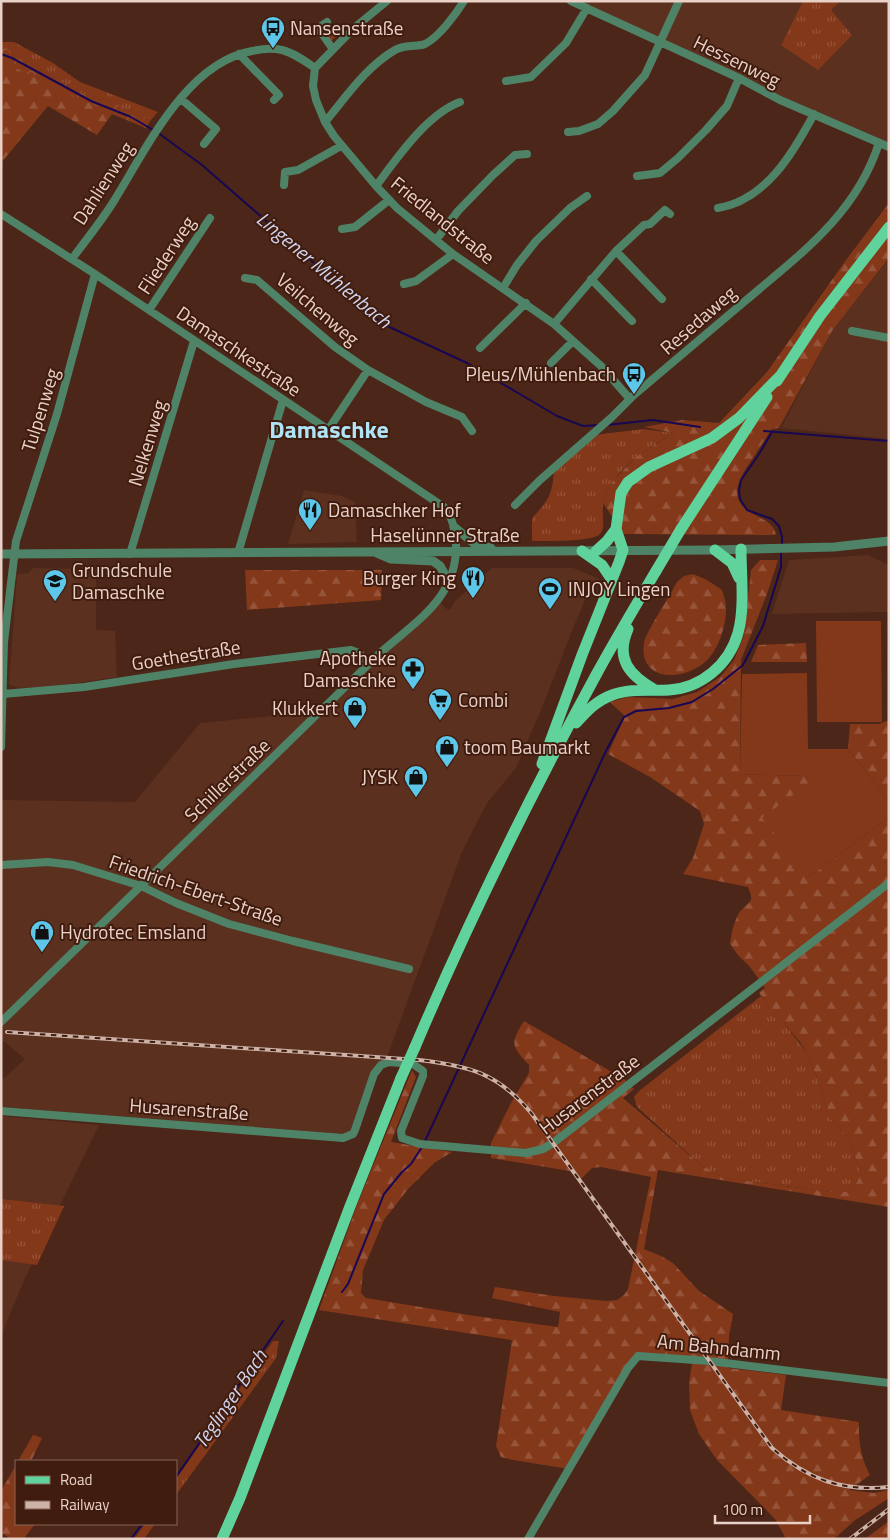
<svg xmlns="http://www.w3.org/2000/svg" width="890" height="1540" viewBox="0 0 890 1540" font-family="'Titillium Web',sans-serif">
<defs>
<pattern id="grass-tufts" width="24" height="20" patternUnits="userSpaceOnUse" patternTransform="scale(1.25)"><rect width="24" height="20" fill="#84381a"/><path d="M3 7l-1-3M5 7V3M7 7l1-3M15 17l-1-3M17 17v-4M19 17l1-3" fill="none" stroke="#96543a"/></pattern>
<pattern id="forest-firs" width="22" height="20" patternUnits="userSpaceOnUse" patternTransform="scale(1.25)"><rect width="22" height="20" fill="#84381a"/><path d="M5 1l3.5 6h-7zM16 11l3.5 6h-7z" fill="#96543a"/></pattern>
<pattern id="park-crowns" width="20" height="18" patternUnits="userSpaceOnUse" patternTransform="scale(1.25)"><rect width="20" height="18" fill="#84381a"/><path d="M2 6a3 3 0 1 1 6 0M12 15a3 3 0 1 1 6 0" fill="none" stroke="#96543a"/></pattern>
</defs>
<rect width="100%" height="100%" fill="#4c2618"/>
<path fill="#5b301f" d="M564 1H803L781 44 852 35 830 10 840 1H889V149Z
M889 259V439L781 428 832 331Z
M304 490 342 496 355 502 357 542 288 544Z
M868 555 889 565V612L772 614 789 560Z
M33 568 96 569V630L115 631 117 677 55 686 20 688 12 686 9 684 17 574 28 573Z
M492 568H573L600 579 590 589 576 621 541 710 516 768 487 803 462 852 387 1057 379 1065 350 1132 339 1135 1 1107V1081L25 1059 1 1039V800L135 802 200 723 313 712 439 600 445 608 450 610 455 601Z
M1 1116 99 1125 25 1278 1 1336Z"/>
<path fill="url(#grass-tufts)" d="M803 1H840L831 10 852 35 818 70 781 45Z
M340 26 343 31 331 41 328 36Z
M1 42H14L53 63 80 82 158 112 150 121 118 105 82 93 46 73 1 45Z
M643 429 673 433C646 450 614 468 604 501 600 511 607 526 600 534 593 542 544 541 532 541V518C549 500 552 495 554 471L595 435Z
M761 996 771 1006 807 1053 822 1091 829 1117 847 1136 861 1172 857 1182 850 1192H831L724 1178 701 1165 637 1107 634 1097 639 1091Z
M1 1199 64 1206 37 1265 1 1260Z
M273 1341H279L276 1358 176 1495V1479Z
M145 1524H155L144 1539H134Z"/>
<path fill="url(#forest-firs)" d="M1 45 46 73 82 93 118 105 150 121 146 128 112 114 97 135 48 106 1 163Z
M889 203V258L832 331 779 428 772 429C766 438 759 448 753 458 739 478 725 500 755 515 764 520 774 523 776 535L624 534 603 503 611 483 636 457 673 433 644 427 682 420 719 423 767 372 846 260Z
M760 560H778L767 594 741 660 740 774 805 776 810 782 809 877 889 817V1207L658 1170 644 1249 661 1256 673 1263 699 1291 733 1314 729 1336 728 1368 786 1375 781 1410 859 1422C858 1440 861 1459 870 1475L849 1490 874 1493 889 1490V1498L854 1521 834 1539H783L785 1537 775 1519 717 1460 699 1434 690 1410 689 1383 693 1357 650 1353 640 1354 569 1469 513 1460 501 1457 496 1446 512 1340 319 1310 357 1205 412 1070 416 1077 391 1142 452 1152 434 1163 408 1189 384 1220 363 1270 361 1293 366 1298 475 1316 558 1327 560 1312 492 1298 495 1287 554 1296 607 1301 617 1300 624 1295 628 1289 651 1177 601 1167 592 1168 579 1181 570 1171 491 1158V1143L511 1103 529 1073V1065C511 1046 510 1044 524 1021L624 1079 634 1089 623 1098 701 1165 724 1178 831 1192H850L857 1182 861 1172 847 1136 829 1117 822 1091 807 1053 800 1042 759 993 765 988 750 967 738 955 730 944C731 934 734 922 739 913 747 901 756 905 748 887L683 874 693 858 704 824 700 811 650 777 608 754 625 716 610 702 628 697 673 699 697 692 720 677 734 660 744 635 751 570Z
M245 570H382L381 600 247 610Z
M693 574 707 580 722 590C724 596 726 603 726 609 726 626 719 649 706 661 684 682 638 682 644 643 646 632 671 594 677 582L684 576Z
M806 643 807 662H751L758 645Z
M889 720V801L848 749 850 724H879Z
M33 1435 42 1438 31 1461H18Z
M16 1465V1524H35L25 1537 28 1539H12L1 1533V1491Z
M889 1521V1539H865Z"/>
<path fill="url(#park-crowns)" d="M1 45 46 73 82 93 118 105 150 121 146 128 80 99 1 61Z"/>
<path fill="#84381a" d="M816 621H881L882 722H817Z
M807 673 808 749H848L889 801V817L809 877 762 818 810 782 805 776 740 774 742 674Z"/>
<g fill="none" stroke-linecap="round" stroke-linejoin="round">
<path stroke="#180753" stroke-width="2" d="M1 54 12 58 91 101 131 117 153 130
M157 132 202 165 311 260 336 285 383 324 467 363 557 416 583 426 599 425
M607 425 653 420 700 427
M764 431 889 441
M772 432 759 454 741 480 739 490 740 499 747 510 772 519 779 526 782 537V544
M425 1141 606 751 624 717 636 711 669 708 692 702 713 689 743 665 763 626 781 567V552
M342 1292 348 1284 384 1194 402 1172 411 1164 422 1147
M176 1477 283 1321
M131 1539 142 1524"/>
<path stroke="#4f8368" stroke-width="8" d="M387 1 354 28 315 68 313 86 316 100 325 122 334 136 376 186 397 208 453 254 554 324 601 366 630 399
M571 1 739 78 780 100 889 147
M327 22 318 28 332 48
M239 54 279 95 274 100
M506 81 531 77 566 43 587 8
M181 99 216 129 204 144
M325 122C346 97 366 67 395 50 405 44 418 47 425 44 439 37 456 14 464 1
M568 132 579 131 598 124 613 111 645 75 679 1
M637 176 660 173 678 158 706 130 727 106 739 78
M284 185 285 172 298 170 341 146
M376 186C397 158 427 114 460 102
M718 208C766 200 793 153 814 114
M1 214 95 274 444 507C453 518 455 530 456 543 458 598 416 621 380 653L1 1022
M342 229 355 227 389 200
M436 240 458 211 493 175 515 155 527 154
M616 251 662 299
M72 259C85 241 100 223 112 204 145 152 185 63 252 51 261 49 272 48 282 50 294 53 305 61 315 68
M245 278 257 280 335 347 368 370 426 402 462 417 472 431
M591 279 632 321
M404 284 416 281 453 254
M503 288 517 265 536 241 570 208 587 196
M149 310 210 218
M554 324 616 251 644 225 650 224 665 210 670 214
M852 331 889 338
M480 348 526 303
M551 363 573 341
M328 430 368 370
M515 505 540 480 612 417 634 395C671 364 707 333 744 302 799 255 856 215 879 143
M238 553 283 400
M130 554 194 341
M3 694 84 687 234 664 351 650 359 653 369 664
M1 747 4 642 16 541 57 414 95 274
M1 865 48 862 73 865 141 886 176 903 229 924 293 941 409 969
M1 1111 343 1138 353 1134 355 1130 374 1074 381 1065 389 1062 413 1064 423 1071V1076L401 1131 402 1138 420 1144 526 1153 543 1149 553 1143 889 883
M528 1539 628 1368 638 1356 709 1361 889 1383"/>
<path stroke="#4f8368" stroke-width="9" d="M454 527 475 544 491 548
M377 553 391 559 433 561 440 566 449 582
M1 554 715 550 834 547 889 541"/>
<path stroke="#60d39d" stroke-width="11" d="M777 381 820 316 889 227
M681 529 767 397
M715 550 732 563 739 578
M582 551 602 565 612 580
M596 551 607 541 616 529
M628 629C615 659 629 675 655 690
M576 723C587 711 596 701 612 695 630 688 650 691 669 690 701 688 729 665 738 633 745 608 741 575 741 549
M542 764 582 655 619 562 623 550 616 529 621 493 628 482 649 467 712 438 739 418 780 376
M415 1047C469 920 530 796 596 675 615 640 636 605 656 571
M222 1539 240 1498 349 1209 401 1078"/>
<g stroke="#cdb2a8" stroke-width="4">
<path id="rail" d="M7 1032 419 1060C470 1066 498 1073 532 1114L772 1448C807 1479 842 1492 889 1487
M850 1539 889 1509"/>
</g>
<use href="#rail" stroke="#401c0e" stroke-width="2" stroke-dasharray="5.5" stroke-linecap="butt"/>
<path stroke="#60d39d" stroke-width="11" d="M656 571 681 529
M401 1078 415 1047"/>
</g>
<defs>
<g id="bus-pin" transform="scale(1.25)"><path d="M0 17L-7.5 6A9.5 9.5 0 1 1 7.5 6Z" fill="#5cc7e8" stroke="#401c0e"/><path d="M-5-6H5V4H4V6H2V4H-2V6H-4V4H-5ZM-3.5-4V0h7V-4ZM-3.5 1.2v1.5H-2V1.2ZM2 1.2v1.5H3.5V1.2Z" fill="#111"/></g>
<g id="restaurant-pin" transform="scale(1.25)"><path d="M0 17L-7.5 6A9.5 9.5 0 1 1 7.5 6Z" fill="#5cc7e8" stroke="#401c0e"/><path d="M-5-6h1v4h1v-4h1v4h1v-4h1v5L-1.5 .5V6h-2V.5L-5-1ZM5-6V6H3V1.5H1.5Q1.5-4 5-6Z" fill="#111"/></g>
<g id="school-pin" transform="scale(1.25)"><path d="M0 17L-7.5 6A9.5 9.5 0 1 1 7.5 6Z" fill="#5cc7e8" stroke="#401c0e"/><path d="M0-5L7-2L0 1L-7-2ZM-4 1L0 2.5L4 1V4Q0 6-4 4Z" fill="#111"/></g>
<g id="stadium-pin" transform="scale(1.25)"><path d="M0 17L-7.5 6A9.5 9.5 0 1 1 7.5 6Z" fill="#5cc7e8" stroke="#401c0e"/><path d="M0-5a6.5 5 0 1 0 0 10a6.5 5 0 1 0 0-10ZM-3.5-1.8h7v3.6h-7Z" fill="#111"/></g>
<g id="pharmacy-pin" transform="scale(1.25)"><path d="M0 17L-7.5 6A9.5 9.5 0 1 1 7.5 6Z" fill="#5cc7e8" stroke="#401c0e"/><path d="M-2-6h4v4h4v4h-4v4h-4v-4h-4v-4h4Z" fill="#111"/></g>
<g id="supermarket-pin" transform="scale(1.25)"><path d="M0 17L-7.5 6A9.5 9.5 0 1 1 7.5 6Z" fill="#5cc7e8" stroke="#401c0e"/><path d="M-6-5.5h2.5l.6 2H6L4.5 2H-2.5L-4.4-4H-6ZM-1.5 3.2a1.3 1.3 0 1 0 .1 0ZM3 3.2a1.3 1.3 0 1 0 .1 0Z" fill="#111"/></g>
<g id="shop-pin" transform="scale(1.25)"><path d="M0 17L-7.5 6A9.5 9.5 0 1 1 7.5 6Z" fill="#5cc7e8" stroke="#401c0e"/><path d="M-5-2.5h2.3a2.7 3.5 0 0 1 5.4 0H5L5.5 6h-11ZM-1.5-2.5h3a1.5 2.3 0 0 0-3 0Z" fill="#111"/></g>
</defs>
<g fill-rule="evenodd">
<use href="#bus-pin" x="273" y="28"/>
<use href="#bus-pin" x="634" y="374"/>
<use href="#restaurant-pin" x="310" y="510"/>
<use href="#restaurant-pin" x="473" y="578"/>
<use href="#school-pin" x="55" y="581"/>
<use href="#stadium-pin" x="550" y="589"/>
<use href="#pharmacy-pin" x="413" y="669"/>
<use href="#supermarket-pin" x="440" y="700"/>
<use href="#shop-pin" x="355" y="708"/>
<use href="#shop-pin" x="447" y="747"/>
<use href="#shop-pin" x="416" y="777"/>
<use href="#shop-pin" x="42" y="932"/>
</g>
<g text-anchor="middle" stroke-width="4" stroke-linejoin="round" paint-order="stroke">
<g font-size="19" fill="#ead1c8" stroke="#401c0e" text-anchor="start">
<text x="290" y="35">Nansenstraße</text>
<text x="616" y="381" text-anchor="end">Pleus/Mühlenbach</text>
<text x="328" y="517">Damaschker Hof</text>
<text x="72" y="577">Grundschule<tspan x="72" dy="22">Damaschke</tspan></text>
<text x="456" y="585" text-anchor="end">Burger King</text>
<text x="568" y="596">INJOY Lingen</text>
<text x="396" y="665" text-anchor="end">Apotheke<tspan x="396" dy="22">Damaschke</tspan></text>
<text x="458" y="707">Combi</text>
<text x="338" y="715" text-anchor="end">Klukkert</text>
<text x="464" y="754">toom Baumarkt</text>
<text x="398" y="784" text-anchor="end">JYSK</text>
<text x="60" y="939">Hydrotec Emsland</text>
</g>
<g font-size="19" fill="#ead1c8" stroke="#401c0e">
<text transform="translate(737 61) rotate(26)" y="7">Hessenweg</text>
<text transform="translate(103 183) rotate(-57)" y="7">Dahlienweg</text>
<text transform="translate(443 220) rotate(39)" y="7">Friedlandstraße</text>
<text transform="translate(166 255) rotate(-57)" y="7">Fliederweg</text>
<text transform="translate(318 309) rotate(40)" y="7">Veilchenweg</text>
<text transform="translate(698 320) rotate(-41)" y="7">Resedaweg</text>
<text transform="translate(239 351) rotate(34)" y="7">Damaschkestraße</text>
<text transform="translate(40 410) rotate(-73)" y="7">Tulpenweg</text>
<text transform="translate(147 443) rotate(-73)" y="7">Nelkenweg</text>
<text x="445" y="542">Haselünner Straße</text>
<text transform="translate(186 655) rotate(-9)" y="7">Goethestraße</text>
<text transform="translate(227 780) rotate(-44)" y="7">Schillerstraße</text>
<text transform="translate(196 890) rotate(19)" y="7">Friedrich-Ebert-Straße</text>
<text transform="translate(589 1094) rotate(-37)" y="7">Husarenstraße</text>
<text transform="translate(189 1109) rotate(4)" y="7">Husarenstraße</text>
<text transform="translate(719 1347) rotate(6)" y="7">Am Bahndamm</text>
</g>
<g font-size="20" font-style="italic" fill="#d0d3ee" stroke="#401c0e">
<text transform="translate(324 270) rotate(40)" y="7">Lingener Mühlenbach</text>
<text transform="translate(230 1399) rotate(-56)" y="7">Teglinger Bach</text>
</g>
<g font-size="24" font-weight="bold" fill="#afe4f7" stroke="#401c0e">
<text x="329" y="438">Damaschke</text>
</g>
</g>
<rect width="890" height="1540" fill="none" stroke="#ead1c8" stroke-width="5"/>
<rect x="15" y="1460" width="162" height="65" fill="#401c0e" stroke="#846458"/>
<rect x="25" y="1476" width="25" height="8" fill="#60d39d" stroke="#846458"/>
<text x="60" y="1485" font-size="15" fill="#ead1c8">Road</text>
<rect x="25" y="1501" width="25" height="8" fill="#cdb2a8" stroke="#846458"/>
<text x="60" y="1510" font-size="15" fill="#ead1c8">Railway</text>
<path d="M715 1515v8h95v-8" fill="none" stroke="#ead1c8" stroke-width="2.5"/>
<text x="722" y="1515" font-size="15" fill="#ead1c8" stroke="#401c0e" stroke-width="4" paint-order="stroke">100 m</text>
</svg>
